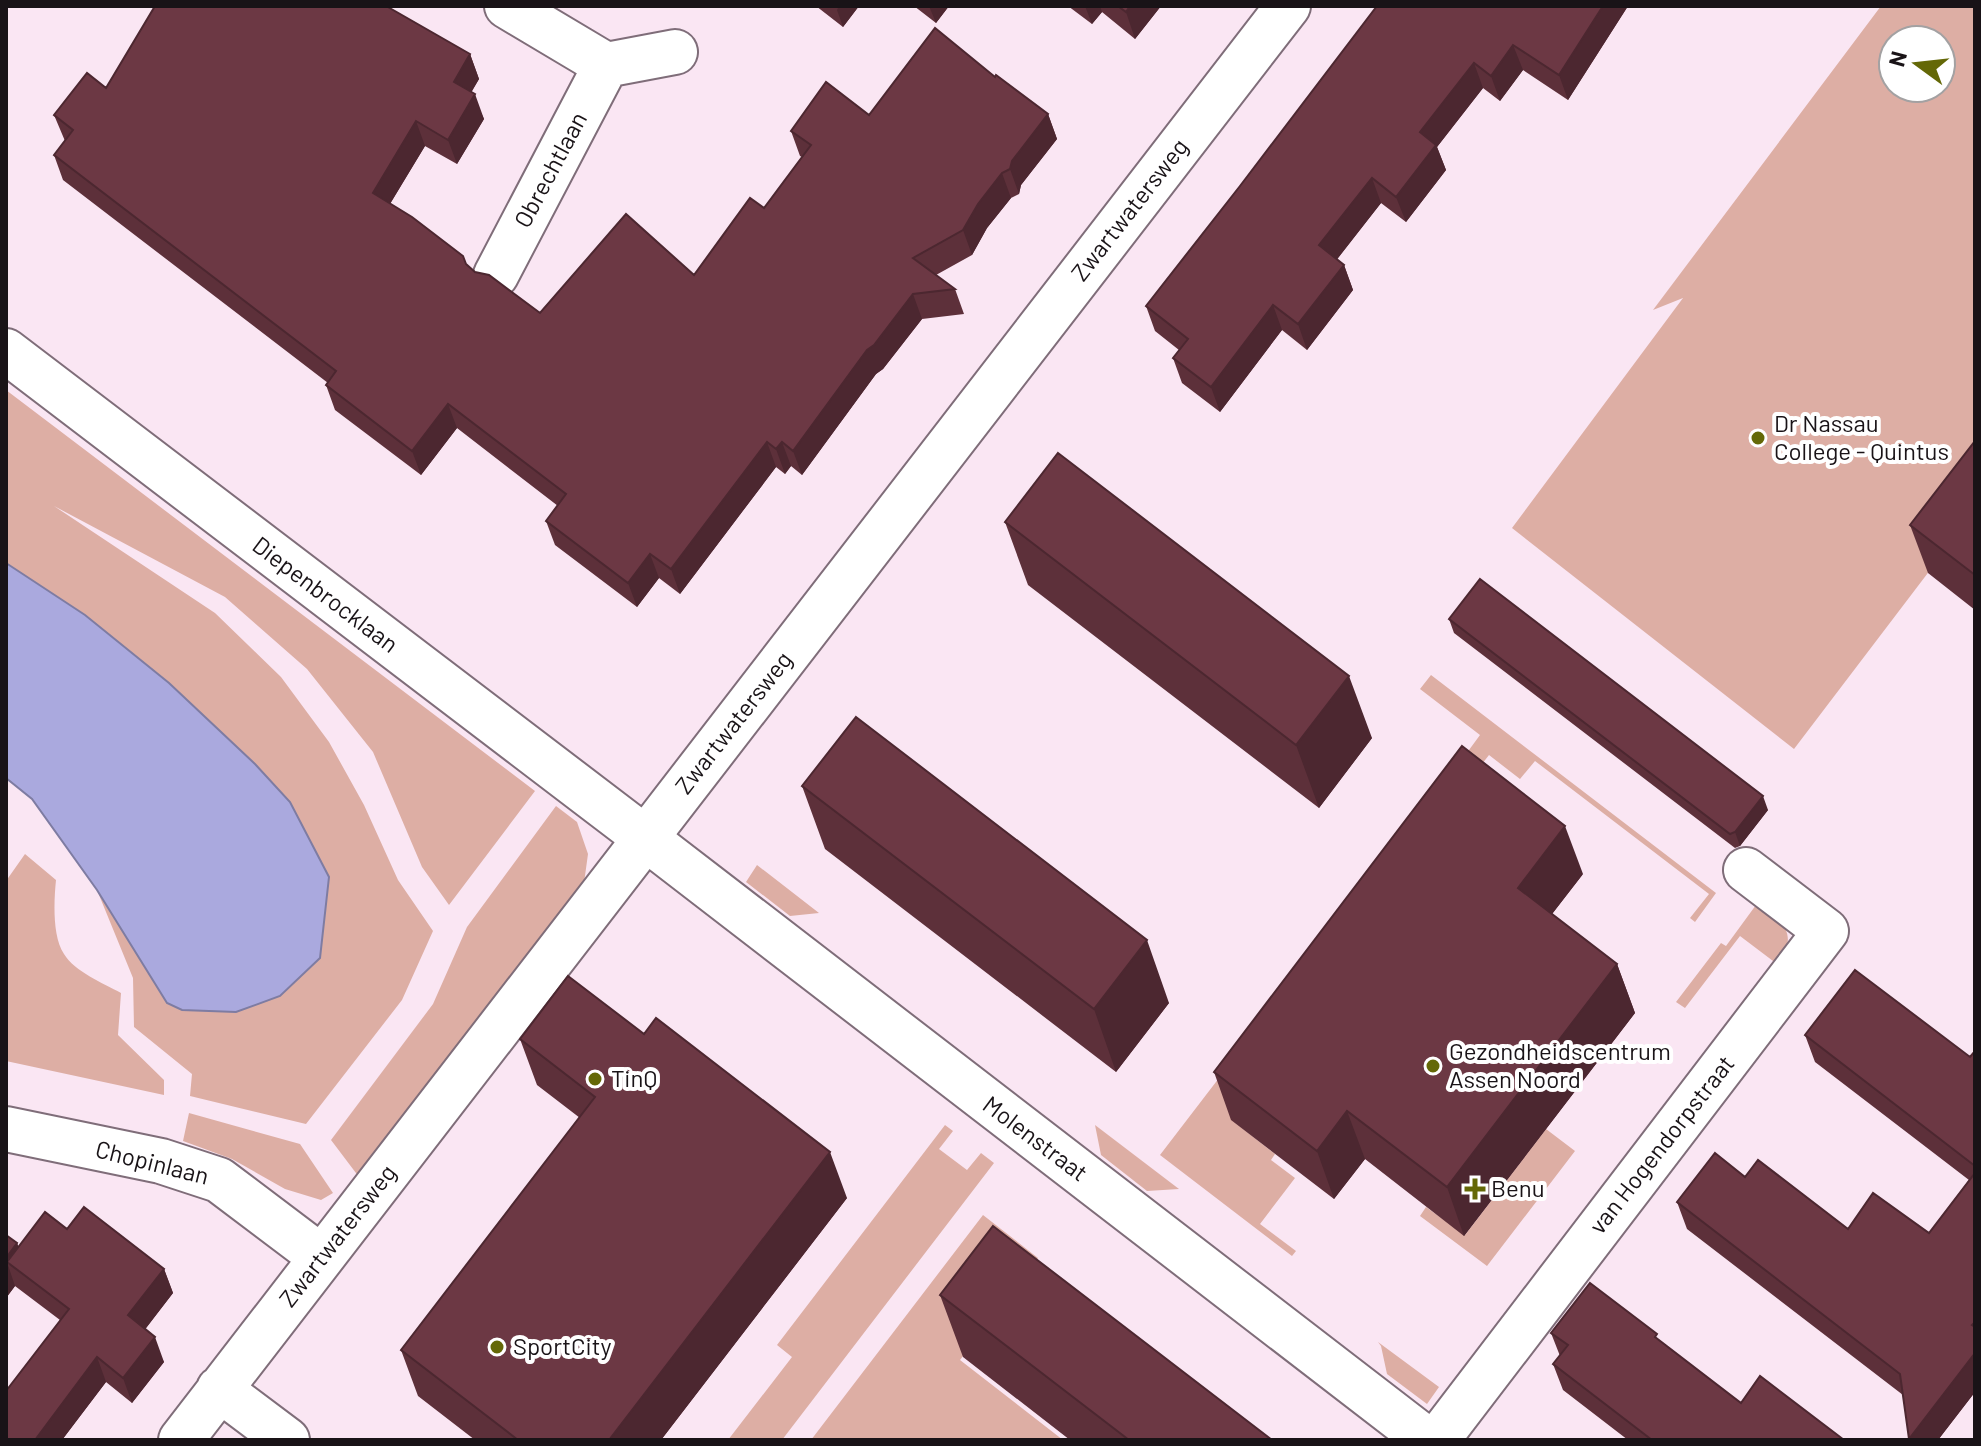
<svg xmlns="http://www.w3.org/2000/svg" width="1981" height="1446" viewBox="0 0 1981 1446" font-family="Barlow,sans-serif">
<rect width="100%" height="100%" fill="#fae6f3"/>
<path fill="#ddaea4" fill-rule="evenodd" d="M1881 6H1975V511L1794 749 1512 528 1683 298 1653 310ZM1893 40H1941V88H1893Z
M6 390 535 791 449 905 422 867 373 752 307 669 225 597 54 506 215 613 281 677 329 742 364 805 398 880 433 931 402 1000 306 1124 190 1096 192 1074 134 1027 133 978 97 890 167 1003 182 1010 236 1012 255 764 169 683 85 615 6 563Z
M1431 675 1716 893 1695 922 1690 918 1709 894 1535 761 1520 779 1489 755 1439 819 1425 810 1480 735 1420 689Z
M556 806 577 822 588 854 584 883 359 1177 331 1140 433 1004 467 927Z
M1393 851 1232 1120 1275 1154 1271 1160 1295 1178 1260 1224 1296 1251 1292 1256 1160 1155Z
M25 854 56 880C54 900 52 936 64 954 75 972 103 983 121 993L118 1035 164 1080V1095L6 1061V881Z
M757 865 819 913 790 916 746 882Z
M1756 905 1785 928C1792 943 1785 951 1777 964L1740 936 1685 1008 1676 1002 1721 943 1726 946Z
M189 1113 300 1144 333 1193 321 1200 285 1189 232 1159 183 1141Z
M945 1125 953 1131 939 1149 967 1170 981 1153 994 1163 782 1440H728L792 1357 777 1345Z
M1095 1125 1179 1189 1147 1191 1101 1155Z
M1546 1129 1575 1151 1487 1266 1420 1216 1426 1207 1465 1235Z
M983 1215 1038 1258 960 1360 1063 1440H811Z
M1378 1342 1439 1387 1427 1404 1387 1374 1381 1346Z"/>
<path fill="#aaa9de" stroke="#7e7ca2" stroke-width="2" d="M6 563 85 615 169 683 255 764 290 802 329 877 320 958 280 996 236 1012 182 1010 167 1003 97 890 32 799 6 778Z"/>
<g fill="none" stroke-linecap="round" stroke-linejoin="round">
<g stroke="#7f6d79" stroke-width="48">
<path id="street" d="M507 6 606 65
M496 275 606 65 675 52
M6 1129 161 1161 219 1180 321 1257
M219 1389 287 1440
M181 1440 1288 6
M1437 1440 1826 931 1746 870"/>
</g>
<g stroke="#7f6d79" stroke-width="48">
<path id="secondary" d="M6 351 644 837 1427 1440"/>
</g>
<use href="#street" stroke="#fff" stroke-width="44"/>
<use href="#secondary" stroke="#fff" stroke-width="44"/>
</g>
<path fill="#5d303a" d="M816 6H859L843 27Z
M914 6H949L936 23Z
M1068 6H1161L1135 39 1102 12 1092 24Z
M1377 6H1628L1568 100 1523 70 1500 101 1483 88 1437 147 1446 170 1406 222 1381 203 1337 259 1344 265 1353 290 1307 350 1282 330 1220 412 1182 383 1173 358 1179 350 1155 331 1146 306 1240 186Z
M470 54 479 79 471 92 484 119 457 164 425 146 390 204 475 272 540 313 694 275 764 208 802 157 800 156 791 131 869 115 995 77 1048 114 1057 139 1021 185 1019 194 1011 198 987 228 972 255 936 275 955 289 964 314 922 319 883 369 876 374 802 475 791 466 785 474 776 467 680 594 659 578 637 607 555 545 546 521 558 506 457 428 421 475 335 410 326 385 328 383 63 180 54 155 65 141 54 115 106 88Z
M1975 441V610L1928 573 1910 525Z
M1005 522 1372 738 1319 808 1028 585Z
M1449 619 1768 810 1740 846 1735 848 1454 633Z
M802 786 1169 1003 1116 1072 825 849Z
M1583 874 1552 914 1617 964 1635 1013 1464 1236 1365 1159 1334 1199 1231 1120 1214 1072Z
M1805 1035 1970 1057 1975 1051V1392L1938 1440H1909L1903 1395 1687 1229 1677 1202 1745 1177 1848 1229 1929 1233 1969 1180 1815 1062Z
M520 1039 847 1198 661 1440H475L418 1396 401 1350 580 1118 537 1085Z
M67 1229 164 1269 173 1293 145 1329 164 1362 132 1403 106 1382 62 1440H6L60 1320 15 1286 6 1298V1235L17 1243 18 1246Z
M940 1295 1272 1440H1070L963 1357Z
M1551 1333 1659 1340 1741 1403 1844 1440H1628L1563 1390 1553 1364 1560 1356Z"/>
<path fill="#4c2730" d="M839 6H859L843 27 837 10Z
M929 6H949L936 23Z
M1085 6H1100L1102 12 1092 24Z
M1130 6H1161L1135 39 1126 12Z
M1603 6H1628L1568 100 1559 75Z
M1513 45 1523 70 1500 101 1491 76Z
M470 54 479 79 463 107 454 82Z
M1474 63 1483 88 1437 147 1446 170 1406 222 1396 197 1420 132Z
M475 94 484 119 457 164 448 140Z
M1048 114 1057 139 1021 185 1019 194 1010 169 1012 161Z
M416 121 425 146 382 217 373 193Z
M1002 173 1011 198 987 228 972 255 963 230 978 204Z
M1372 178 1381 203 1328 271 1319 245Z
M1344 265 1353 290 1307 350 1298 324Z
M913 294 922 319 883 369 876 374 802 475 793 451 867 350Z
M1273 305 1282 330 1220 412 1211 387Z
M448 404 457 428 421 475 412 451Z
M767 442 776 467 680 594 671 569Z
M782 442 791 466 785 474 776 449Z
M650 554 659 578 637 607 628 583Z
M1349 676 1372 738 1319 808 1296 745Z
M1763 796 1768 810 1740 846 1735 832Z
M1565 826 1583 874 1535 936 1518 888Z
M1147 940 1169 1003 1116 1072 1094 1009Z
M1617 964 1635 1013 1464 1236 1447 1187Z
M1347 1111 1365 1159 1334 1199 1317 1151Z
M830 1152 847 1198 661 1440H609Z
M17 1243 27 1270 7 1262 15 1286 6 1298V1258Z
M164 1269 173 1293 137 1340 128 1315Z
M155 1337 164 1362 132 1403 123 1378Z
M1975 1353V1392L1938 1440H1909Z
M97 1357 106 1382 62 1440H35Z"/>
<path fill="#6c3844" stroke="#4c2730" stroke-width="2" d="M155 6H386L470 54 454 82 475 94 448 140 416 121 373 193 412 217 463 256 466 264 475 272 489 275 540 313 626 214 694 275 750 198 764 208 811 145 791 131 826 82 869 115 935 28 995 77 996 75 1048 114 1012 161 1010 169 1002 173 978 204 963 230 913 258 955 289 913 294 874 345 867 350 793 451 782 442 776 449 767 442 671 569 650 554 628 583 546 521 566 494 448 404 412 451 326 385 336 371 54 155 73 130 54 115 87 73 106 88Z
M1118 6H1130L1126 12Z
M1377 6H1603L1559 75 1513 45 1491 76 1474 63 1420 132 1436 145 1396 197 1372 178 1319 245 1344 265 1298 324 1273 305 1211 387 1173 358 1188 339 1146 306 1240 186Z
M1975 441V575L1910 525Z
M1058 453 1349 676 1296 745 1005 522Z
M1480 579 1763 796 1735 832 1730 834 1449 619Z
M856 717 1147 940 1094 1009 802 786Z
M1462 746 1565 826 1518 888 1617 964 1447 1187 1347 1111 1317 1151 1214 1072Z
M1855 970 1970 1057 1975 1051V1166L1805 1035Z
M568 976 644 1034 656 1018 830 1152 609 1440H518L401 1350 595 1097 520 1039Z
M1715 1153 1745 1177 1758 1160 1848 1229 1873 1193 1929 1233 1975 1173V1322L1972 1325 1975 1327V1353L1909 1439 1900 1374 1677 1202Z
M84 1207 164 1269 128 1315 155 1337 123 1378 97 1357 35 1440H6V1391L69 1309 7 1262 45 1212 67 1229Z
M993 1226 1272 1440H1129L940 1295Z
M6 1235 17 1243 6 1258Z
M1590 1283 1657 1334 1655 1337 1741 1403 1760 1376 1844 1440H1652L1553 1364 1568 1345 1551 1333Z"/>
<g fill="#646807" stroke="#fff" stroke-width="3">
<circle cx="1758" cy="438" r="8"/>
<circle cx="1433" cy="1066" r="8"/>
<circle cx="595" cy="1079" r="8"/>
<path d="M1471 1177h8v8h8v8h-8v8h-8v-8h-8v-8h8z"/>
<circle cx="497" cy="1347" r="8"/>
</g>
<g text-anchor="middle" stroke-width="8" stroke-linejoin="round" paint-order="stroke">
<g font-size="24" fill="#191317" stroke="#fff">
<text transform="translate(551 170) rotate(-62)" y="8">Obrechtlaan</text>
<text transform="translate(1130 210) rotate(-52)" y="8">Zwartwatersweg</text>
<text transform="translate(325 595) rotate(37)" y="8">Diepenbrocklaan</text>
<text transform="translate(734 723) rotate(-52)" y="8">Zwartwatersweg</text>
<text transform="translate(1035 1139) rotate(37)" y="8">Molenstraat</text>
<text transform="translate(1662 1145) rotate(-52)" y="8">van Hogendorpstraat</text>
<text transform="translate(152 1163) rotate(14)" y="8">Chopinlaan</text>
<text transform="translate(338 1236) rotate(-52)" y="8">Zwartwatersweg</text>
</g>
<g font-size="24" fill="#191317" stroke="#fff" text-anchor="start">
<text x="1774" y="432">Dr Nassau<tspan x="1774" dy="28">College - Quintus</tspan></text>
<text x="1449" y="1060">Gezondheidscentrum<tspan x="1449" dy="28">Assen Noord</tspan></text>
<text x="611" y="1087">TinQ</text>
<text x="1491" y="1197">Benu</text>
<text x="513" y="1355">SportCity</text>
</g>
</g>
<rect width="1981" height="1446" fill="none" stroke="#191317" stroke-width="16"/>
<g transform="translate(1917 64) rotate(285)"><circle r="38" fill="#ffffff" stroke="#a3a1a2" stroke-width="2"/>
<path d="M0-6L14 30L0 20L-14 30Z" fill="#646807"/>
<text y="-12" font-size="22" font-weight="bold" text-anchor="middle" fill="#191317">N</text>
</g>
</svg>
